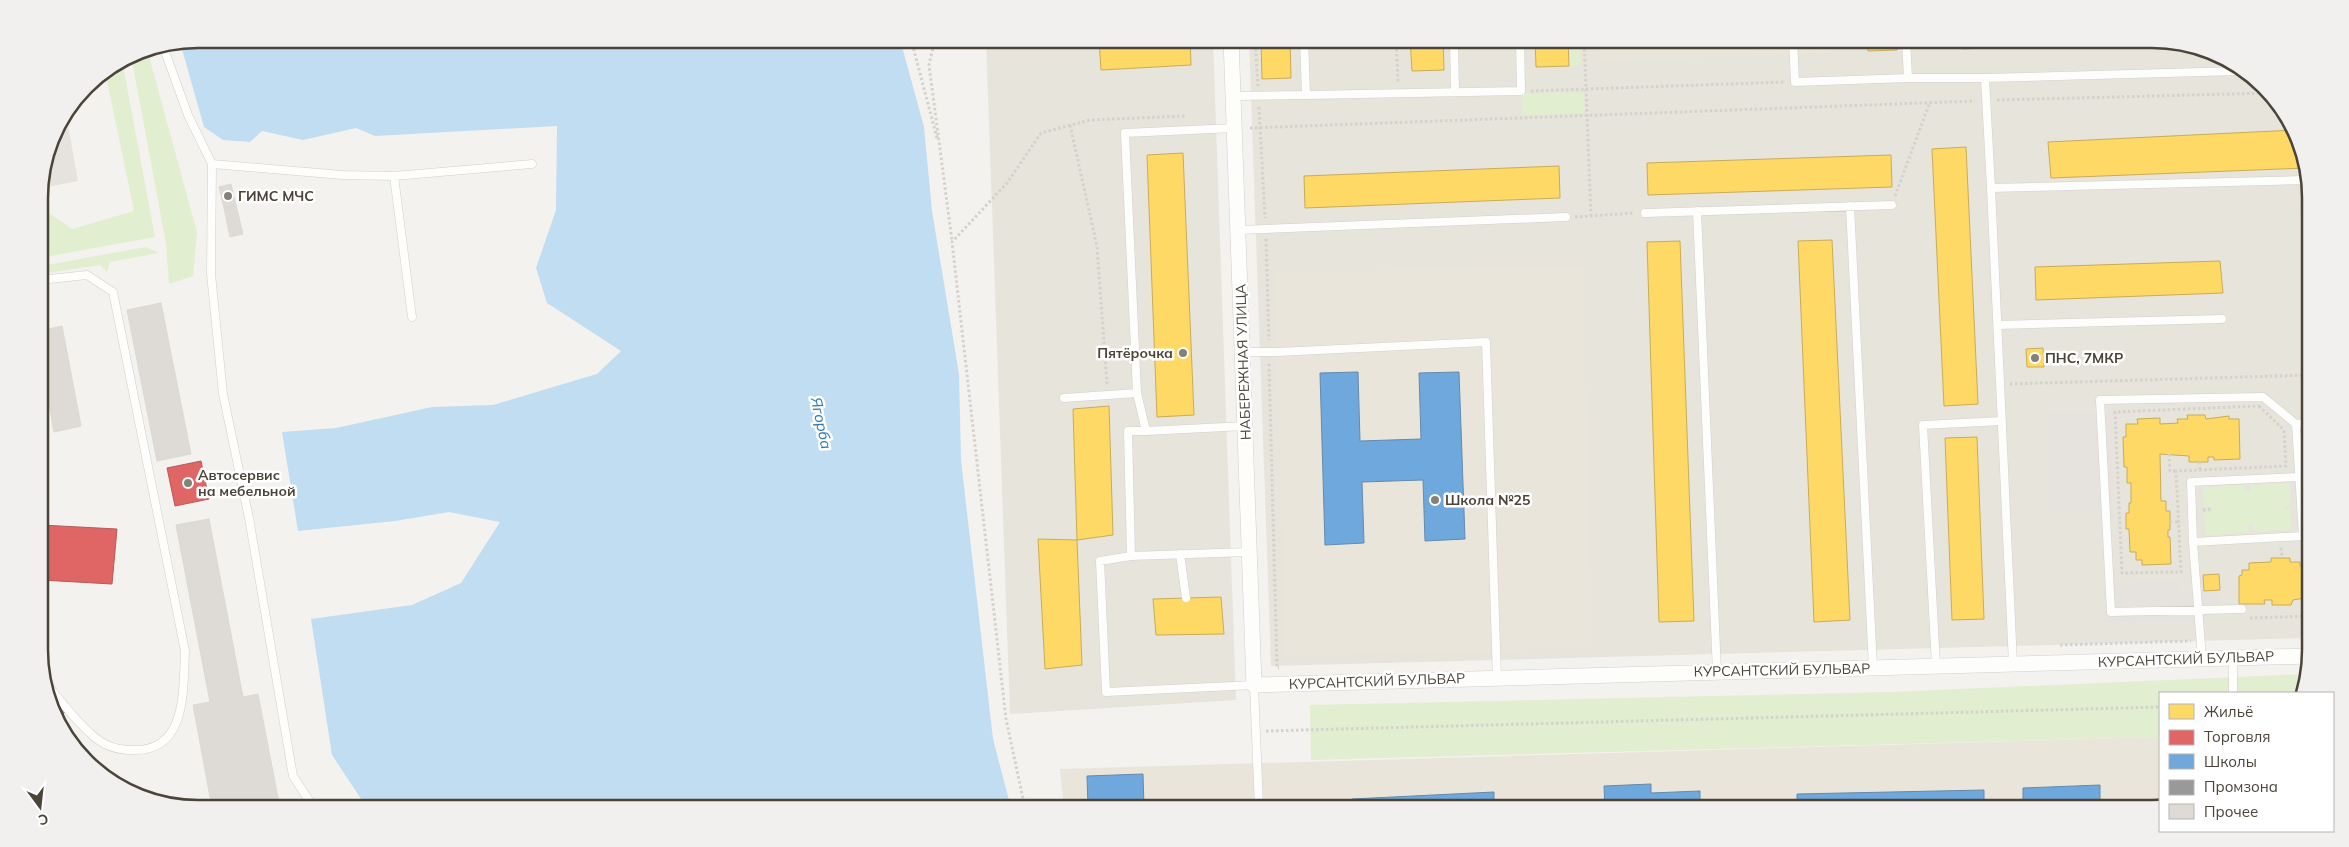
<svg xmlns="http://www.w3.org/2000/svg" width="2349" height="847" viewBox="0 0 2349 847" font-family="Mulish,sans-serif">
<rect width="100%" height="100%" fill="#f4f2ee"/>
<path fill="#e7e4dc" d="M986 39H1213L1236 700 1010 714Z
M1249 39H2151L2202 47 2271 93 2294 128 2309 177 2310 638 1271 666Z"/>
<path fill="#eae5da" d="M1598 39H1829V53L1600 61Z
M1583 267 1592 648 1285 656 1275 272Z
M2160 737V808H1064L1060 769Z"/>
<path fill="#e1eecf" d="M1568 39H1580L1581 64 1569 66Z
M147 49 197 232 193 276 169 284 166 244 131 55Z
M122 60 155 237 45 257 39 225 40 183 46 211 72 229 134 211 105 71Z
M1584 92V113L1523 115 1521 94Z
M146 247 159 253 110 262 107 272 100 265 40 274V261L41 266Z
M2290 483V504L2283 507V509L2290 508 2292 529 2253 532V524H2248L2249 532 2206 535 2204 512H2212V508L2204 507 2203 487 2244 485 2245 492H2250V485Z
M2306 674 2303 693H2160V737L1311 760 1310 705 1891 692Z"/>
<path fill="#e6e3df" d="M66 114 78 181 43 188 41 179 55 127Z
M2111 413 2113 511 2049 513 2047 414Z
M2179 581 2180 591 2220 590V613L2203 614V620L2103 622 2102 583Z"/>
<path fill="#c0ddf1" d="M198 39H900L924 127 932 211 959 374 961 460 993 739 1011 808H367L332 755 311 619 412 605 461 583 500 522 449 512 395 521 298 531 282 432 336 428 432 407 493 405 597 374 621 351 547 303 536 268 556 210 557 126 375 136 356 128 303 140 262 131 250 142 223 140 204 127 180 42Z"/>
<path fill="#ffd966" stroke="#c9ac58" d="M1099 39H1190L1191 65 1101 70Z
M1261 39H1290L1291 78 1262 79Z
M1410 39H1443L1444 70 1412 71Z
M1535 39H1568L1569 66 1536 67Z
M1868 39H1897V50L1868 51Z
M1962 39H2151L2157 40 1962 49Z
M2295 130 2306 168 2051 178 2048 142Z
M1966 147 1978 404 1944 406 1932 149Z
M1183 153 1194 415 1157 417 1147 155Z
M1891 155 1892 187 1648 195 1647 163Z
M1559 166 1560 198 1305 208 1304 176Z
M1832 240 1850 620 1814 622 1798 241Z
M1680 241 1694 621 1659 622 1647 242Z
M2220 261 2223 293 2036 300 2035 267Z
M2043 348 2044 367H2027L2026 349Z
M1109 406 1113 535 1077 540 1073 409Z
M2187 415H2205L2206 419 2229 416V419H2239L2240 459 2214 460V457H2208V462H2189V456L2160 454 2161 501H2166V511H2170V530H2168V537H2170L2171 564 2142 565V560H2136V552H2130L2129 529H2126V513H2129V503H2131V483H2127V467H2124L2123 437H2126V424H2138L2137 419 2160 418V424L2178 423 2177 419H2188Z
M1977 437 1984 619 1952 620 1945 438Z
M1038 539 1077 540 1082 665 1045 669Z
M2271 558H2290V562H2300V566H2310V597L2293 600 2291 605H2272V600H2264L2265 604H2239V576L2242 575V570H2249V563L2271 562Z
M2219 574 2220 590 2204 591 2203 575Z
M1221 597 1224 634 1156 635 1153 599Z"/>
<path fill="#e06666" stroke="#b35c58" d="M201 461 209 499 175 506 167 468Z
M41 525 117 529 112 584 41 580Z"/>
<path fill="#6fa8dc" stroke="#648aab" d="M1358 372 1360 441 1421 439 1419 373 1459 372 1465 539 1425 541 1423 480 1362 482 1364 543 1325 545 1320 373Z
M1143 774 1144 808H1088L1087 776Z
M1651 784V793L1700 791V808H1605L1604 786Z
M2100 785V808H2023V788Z
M1984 790V808H1797V794Z
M1494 792V808H1352V799Z
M1308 801V808H1280V805Z
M1566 804V808H1529V805Z"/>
<path fill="#999" stroke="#82807c" d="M48 692 65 712 60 717Z
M71 739 93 764 78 754Z"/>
<path fill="#dedbd6" stroke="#dcd9d4" d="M231 184 236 205 224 208 219 187Z
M236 205 243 234 230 237 224 208Z
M161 303 191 454 157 461 127 310Z
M62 326 81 426 54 432 40 354V331Z
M209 519 243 697 258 694 280 808H212L193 705 210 702 176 525Z"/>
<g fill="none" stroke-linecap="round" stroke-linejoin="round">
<g stroke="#d2d0cb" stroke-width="9">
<path id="lane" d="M1454 39 1455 92
M1793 39 1795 82 1908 78
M1906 39 1908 78H1985
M163 46 188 115 212 164 211 274 223 394 249 518 293 776 314 808
M2238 71 1985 78 1991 188 2304 180 2309 296
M1306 95 1521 91 1520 39
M1234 96 1306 95 1304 39
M1235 128 1125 133 1137 393 1146 431 1245 426
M212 164 342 175 394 176 532 164
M394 176 412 317
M1991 188 2013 664
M1850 206 1873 668
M1697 211 1717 672
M1645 213 1892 205
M1239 230 1566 217
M40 280 87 275 113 292 185 651C183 692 187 753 131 750 116 750 101 744 90 733 72 717 57 696 42 678
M1998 325 2222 319
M1242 352H1277L1486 342 1497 678
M1064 398 1137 393
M1146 431H1128L1131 556 1248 552
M2193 542 2191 482 2299 477
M1180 554 1186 598
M1131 556 1100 561 1106 692 1254 685 1259 808
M2242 609 2111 612 2100 400 2263 397 2296 424
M2233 658V693
M2202 659 2193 542 2303 536 2296 424 2310 423
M1936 666 1923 425 2002 421"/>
</g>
<g stroke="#d2d0cb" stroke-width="16">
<path id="street" d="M1231 39 1254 685 2309 656"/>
</g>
<path stroke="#d3d2cc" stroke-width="3" stroke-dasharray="2.5 2.5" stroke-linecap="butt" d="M911 39 937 138
M935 39 929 65 952 241
M1255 39 1258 86
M1396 39 1398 82
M1584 39 1591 216
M1531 91 1784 82
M1997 100 2271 93
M1259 107 1265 218
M1070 125 1097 246 1107 384
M1250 128 1975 101
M1895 196 1930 102
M1575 217 1634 213
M1266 239 1269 340
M1269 364 1277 668H1279
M2010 384 2309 375
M2259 406 2284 430 2286 466 2176 471 2181 572 2122 573 2115 412Z
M2169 454 2170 471H2176
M2199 462 2200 470
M2203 510 2212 509
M2170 522H2178
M2281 548 2282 558
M2250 618 2310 616
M2060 645 2191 641
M1266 731 2160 707
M1025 808 1006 719 952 242 1007 183 1041 133 1090 120 1186 116"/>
<use href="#lane" stroke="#fdfdfc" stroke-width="8"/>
<use href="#street" stroke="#fdfdfc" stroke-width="15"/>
</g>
<g fill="#868178" stroke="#fff" stroke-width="2">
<circle cx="228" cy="196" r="5"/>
<circle cx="1183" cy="353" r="5"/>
<circle cx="2035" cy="358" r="5"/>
<circle cx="188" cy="483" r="5"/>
<circle cx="1435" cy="500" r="5"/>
</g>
<g text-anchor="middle" stroke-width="5" stroke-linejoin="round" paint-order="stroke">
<g font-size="14" font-weight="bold" fill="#4b4439" stroke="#fff" text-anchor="start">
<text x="238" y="201">ГИМС МЧС</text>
<text x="1173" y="358" text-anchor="end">Пятёрочка</text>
<text x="2045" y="363">ПНС, 7МКР</text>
<text x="198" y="480">Автосервис<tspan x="198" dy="16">на мебельной</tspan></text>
<text x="1445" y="505">Школа №25</text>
</g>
<g font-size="14" fill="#4b4439" stroke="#fff">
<text transform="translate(1243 362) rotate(-92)" y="5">НАБЕРЕЖНАЯ УЛИЦА</text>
<text transform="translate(2186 659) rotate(-2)" y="5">КУРСАНТСКИЙ БУЛЬВАР</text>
<text transform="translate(1782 670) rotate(-1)" y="5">КУРСАНТСКИЙ БУЛЬВАР</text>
<text transform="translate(1377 681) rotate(-2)" y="5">КУРСАНТСКИЙ БУЛЬВАР</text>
</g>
<g font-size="15" font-style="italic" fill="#2e7ab2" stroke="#fff">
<text transform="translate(821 423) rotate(78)" y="5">Ягорба</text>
</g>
</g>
<path d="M0 0H2349V847H0ZM198 48H2152A150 150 0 0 1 2302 198V650A150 150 0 0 1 2152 800H198A150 150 0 0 1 48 650V198A150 150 0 0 1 198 48Z" fill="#f1f0ef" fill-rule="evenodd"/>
<path fill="none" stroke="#4b4439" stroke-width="2.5" d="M198 48H2152A150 150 0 0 1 2302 198V650A150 150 0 0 1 2152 800H198A150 150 0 0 1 48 650V198A150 150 0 0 1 198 48Z"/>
<rect x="2159" y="692" width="175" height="140" fill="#ffffff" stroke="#b7b4b0"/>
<rect x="2169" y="704" width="25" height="15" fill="#ffd966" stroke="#b7b4b0"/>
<text x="2204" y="717" font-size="15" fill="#4b4439">Жильё</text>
<rect x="2169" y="730" width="25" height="15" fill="#e06666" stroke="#b7b4b0"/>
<text x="2204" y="742" font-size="15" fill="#4b4439">Торговля</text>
<rect x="2169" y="754" width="25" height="15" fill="#6fa8dc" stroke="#b7b4b0"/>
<text x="2204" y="767" font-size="15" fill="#4b4439">Школы</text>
<rect x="2169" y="780" width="25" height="15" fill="#999999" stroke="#b7b4b0"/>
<text x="2204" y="792" font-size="15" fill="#4b4439">Промзона</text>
<rect x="2169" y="804" width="25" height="15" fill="#dedbd6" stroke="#b7b4b0"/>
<text x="2204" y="817" font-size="15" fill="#4b4439">Прочее</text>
<g transform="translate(40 807) rotate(165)" stroke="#ffffff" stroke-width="4" paint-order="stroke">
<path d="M0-4L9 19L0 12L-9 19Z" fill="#4b4439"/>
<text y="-8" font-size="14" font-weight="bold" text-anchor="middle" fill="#4b4439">С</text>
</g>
</svg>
